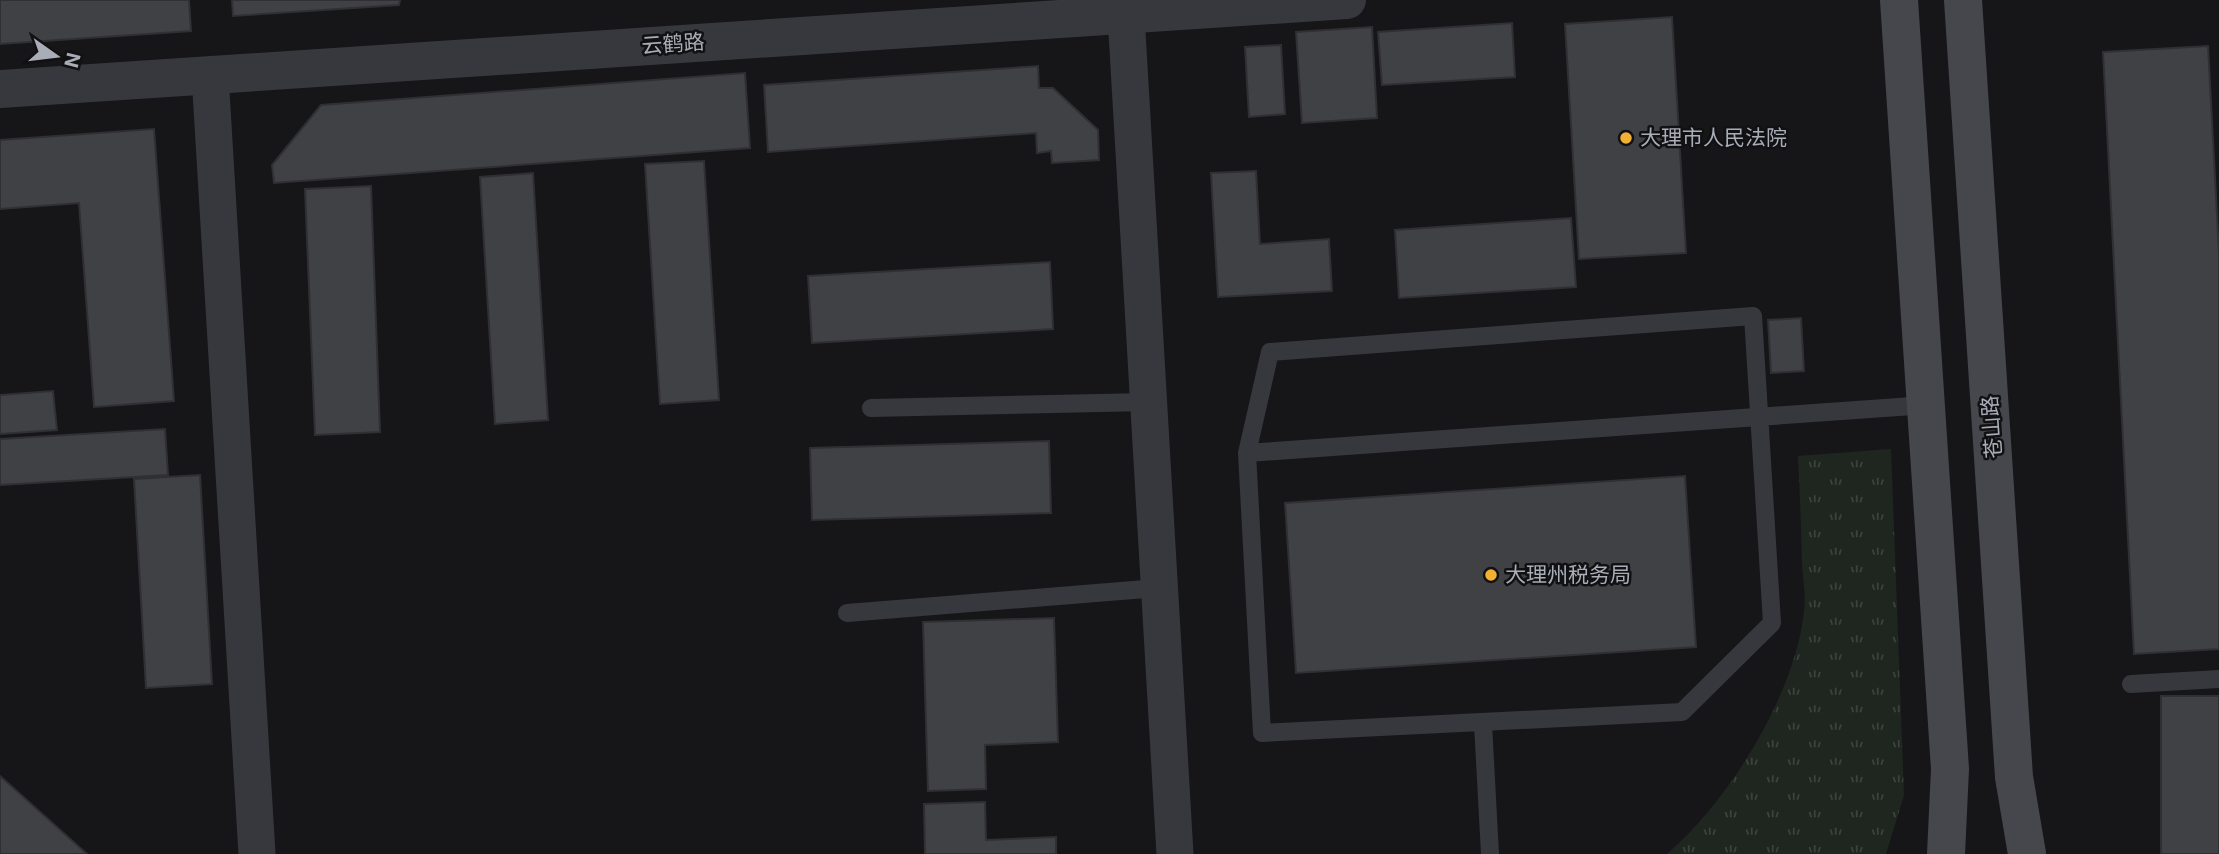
<svg xmlns="http://www.w3.org/2000/svg" width="2219" height="854" viewBox="0 0 2219 854" font-family="Inter,'Noto Sans SC',sans-serif">
<defs>
<pattern id="grass-tufts" width="24" height="20" patternUnits="userSpaceOnUse" patternTransform="scale(1.75)"><rect width="24" height="20" fill="#1e261f"/><path d="M3 7l-1-3M5 7V3M7 7l1-3M15 17l-1-3M17 17v-4M19 17l1-3" fill="none" stroke="#3c433d"/></pattern>
</defs>
<rect width="100%" height="100%" fill="#161618"/>
<path fill="url(#grass-tufts)" d="M1891 449 1904 795 1886 854H1667C1729 801 1796 693 1804 611 1806 595 1803 578 1802 563 1801 527 1800 491 1798 456Z"/>
<path fill="#404145" stroke="#303034" stroke-width="2" d="M0 0H189L191 31 0 44Z
M232 0H400L399 5 233 16Z
M1672 17 1686 253 1579 259 1565 24Z
M1512 23 1515 77 1382 85 1378 32Z
M1372 27 1377 118 1302 123 1296 32Z
M1281 45 1285 114 1249 117 1245 47Z
M2208 46 2219 253V649L2134 654 2103 52Z
M1038 66 1039 88H1053L1098 130 1099 160 1052 163 1051 151 1037 153 1036 133 768 152 764 85Z
M745 73 750 148 274 183 272 165 321 105Z
M154 129 174 401 94 407 79 203 0 209V140Z
M704 161 719 400 660 404 645 164Z
M1256 171 1260 244 1329 239 1332 291 1218 297 1211 173Z
M533 173 548 420 495 424 480 177Z
M371 186 380 432 315 435 305 189Z
M1571 218 1576 287 1399 298 1395 230Z
M1050 262 1053 329 812 343 808 276Z
M1801 318 1804 371 1771 373 1768 320Z
M53 391 57 430 0 434V395Z
M165 429 168 475 0 485V439Z
M1049 441 1051 513 812 520 810 448Z
M200 475 212 684 146 688 134 479Z
M1685 476 1696 647 1296 673 1285 503Z
M1054 618 1058 742 985 745 986 789 928 791 923 622Z
M2161 696H2219V854H2161Z
M0 776 87 854H0Z
M985 802 986 840 1056 837V854H925L924 804Z"/>
<g fill="none" stroke-linecap="round" stroke-linejoin="round">
<path stroke="#37383d" stroke-width="18" d="M1753 316 1772 623 1682 712 1262 733 1247 453 1270 352Z
M871 408 1147 402
M1247 453 1927 405
M847 613 1158 588
M2131 684 2219 679
M1483 724 1490 854"/>
<path stroke="#37383d" stroke-width="37" d="M1126 15 1175 854
M210 75 257 854"/>
<path stroke="#37383d" stroke-width="38" d="M0 89 1347 0"/>
<path stroke="#45474d" stroke-width="38" d="M1899 0 1950 769 1946 854
M1963 0 2014 777 2027 854"/>
</g>
<g fill="#f2b134" stroke="#111113" stroke-width="2.5">
<circle cx="1626" cy="138" r="7"/>
<circle cx="1491" cy="575" r="7"/>
</g>
<g text-anchor="middle" stroke-width="5" stroke-linejoin="round" paint-order="stroke">
<g font-size="21" fill="#a8adb8" stroke="#111113">
<text transform="translate(673 44) rotate(-4)" y="7">云鹤路</text>
<text transform="translate(1992 427) rotate(-94)" y="7">苍山路</text>
</g>
<g font-size="21" fill="#a8adb8" stroke="#111113" text-anchor="start">
<text x="1640" y="145">大理市人民法院</text>
<text x="1505" y="582">大理州税务局</text>
</g>
</g>
<g transform="translate(56 56) rotate(104)" stroke="#111113" stroke-width="5" paint-order="stroke">
<path d="M0-5L12 26L0 18L-12 26Z" fill="#a8adb8"/>
<text y="-10" font-size="19" font-weight="bold" text-anchor="middle" fill="#a8adb8">N</text>
</g>
</svg>
